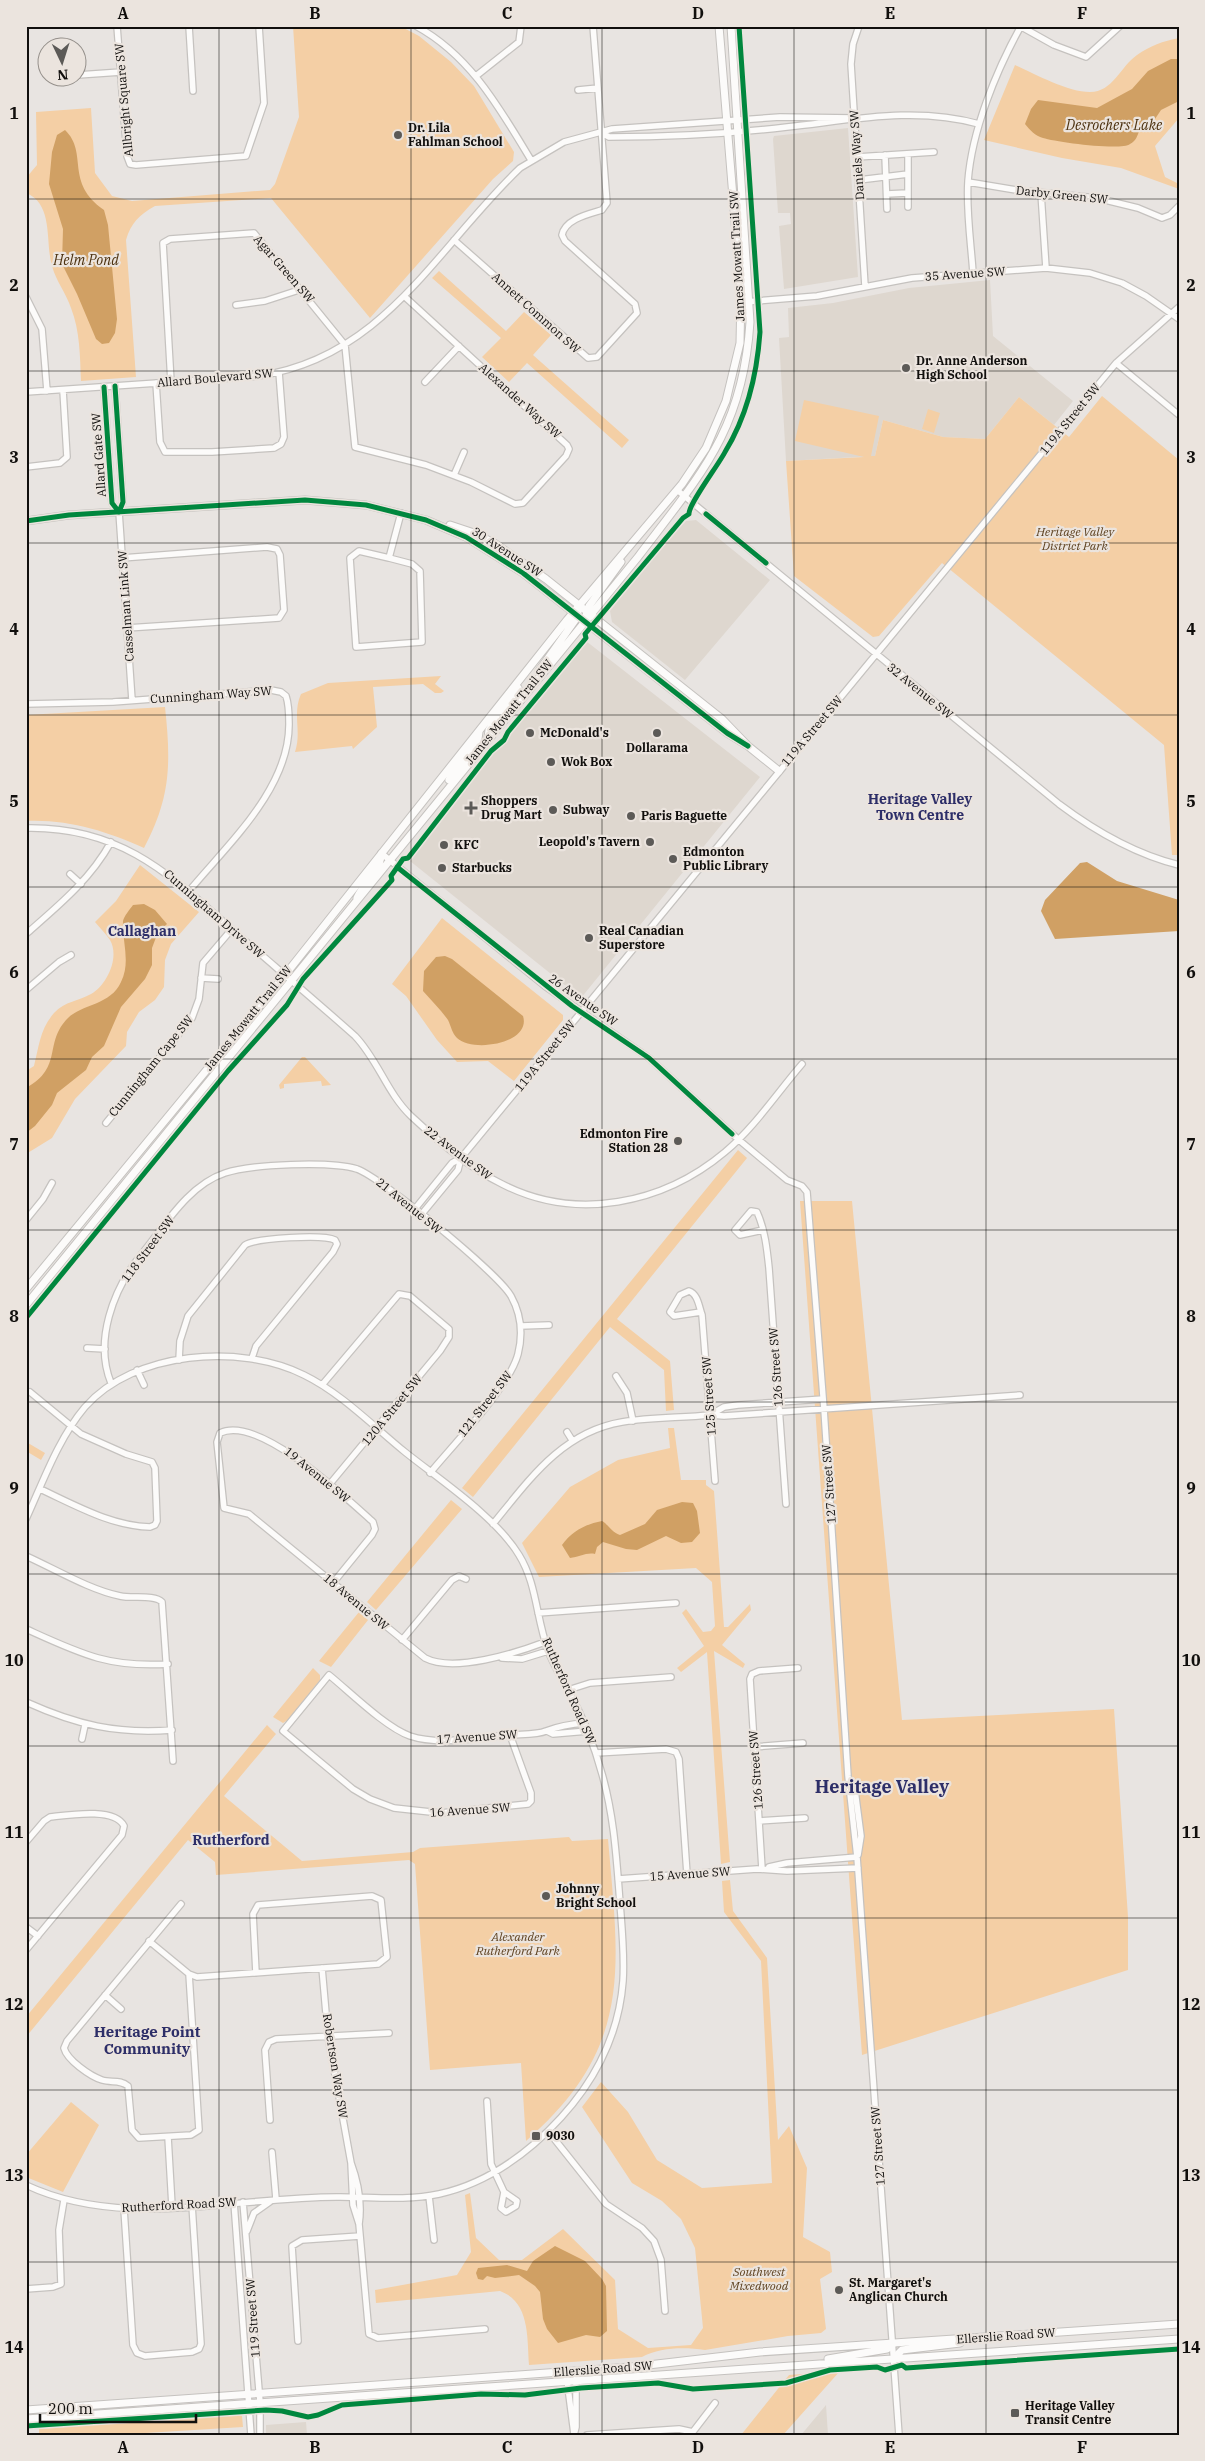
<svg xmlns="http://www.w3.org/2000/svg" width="1205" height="2461" viewBox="0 0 1205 2461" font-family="'IBM Plex Serif',serif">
<rect width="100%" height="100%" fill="#e8e4e1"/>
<path fill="#ded7cf" d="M848 128 858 277 784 289 779 226 791 224 790 213H778L773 139 774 136Z
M990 280 993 336 1073 401 1054 425 1019 397 985 439 943 437 883 420 875 456 786 461 779 338 789 337 788 308 833 303 909 288Z
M696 520 770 580 685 680 612 622 610 611 649 561 686 521Z
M586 641 760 777 581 998 405 857Z
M826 2405 828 2435H801Z
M306 2422 307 2435H266V2425Z"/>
<path fill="#f4cfa5" d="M293 26H400L419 36 451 62 474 86 514 152 513 161 493 179 370 318 271 198 155 206C139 215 131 223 126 240L136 377 81 381C80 356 80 331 71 308 66 293 56 281 52 266 45 242 54 204 26 193V178L37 165 36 112 91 108 95 173 112 196 132 201 270 190 275 184 299 117Z
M1179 38V118L1155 146 1165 177 1179 184V189L1121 168 1062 158 984 140 1015 65C1035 74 1068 92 1090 92 1113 92 1120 67 1137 55 1150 46 1163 41 1179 38Z
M439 271 506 331 524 312 551 335 533 355 629 440 622 448 527 363 509 382 482 357 501 338 432 278Z
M1102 396 1179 460V855H1172L1164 745 942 563 879 636 873 637 794 576 786 461 864 457 795 441 804 400 879 416 871 456H875L883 420 943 437 985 439 1019 397 1069 437Z
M928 409 940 413 934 433 922 429Z
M441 676 435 684 444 691 441 693H435L423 684 373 687 377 727 353 749 352 746 295 752C302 731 292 714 301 694L328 683Z
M165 707C171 763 171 797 144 848 106 831 68 819 26 821V715Z
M140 865 199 912 171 944 165 960 164 987 155 1000 139 1012 127 1032 126 1046 75 1099 52 1138 26 1154V1071L34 1066C39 1046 40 1029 54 1013 65 1001 79 1001 91 994 107 985 120 957 110 940 106 934 100 928 95 922L116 901Z
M442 918 563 1015V1020L514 1081 488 1061 457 1062 437 1040 406 996 392 984Z
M302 1057H305L331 1085 322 1086 321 1081 284 1084V1088L280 1089 279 1085Z
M738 1150 747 1158 617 1319 670 1361 674 1410 666 1411 664 1370 610 1327 473 1497 462 1488Z
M800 1201H852L902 1720 1114 1709 1128 1917V1970L862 2055Z
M668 1428H674L681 1480H706V1485L714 1491 724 1627H728L750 1604 751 1610 722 1645 745 1664 743 1668 714 1651 730 1862 721 1864 707 1652 681 1672 677 1668 704 1646 682 1613 686 1609 703 1632 711 1631 715 1626 712 1582 696 1568 539 1577 522 1543 570 1487 618 1460 670 1448Z
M28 1443 45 1453 41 1460 26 1451Z
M451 1500 462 1509 376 1610 367 1602Z
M359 1612 368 1620 331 1667 319 1661Z
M313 1668 320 1675V1680L288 1720 283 1723 273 1717Z
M267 1725 276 1734 224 1796 302 1861 413 1852 420 1848 569 1837 572 1841 608 1839C619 1968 634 2047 526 2141L521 2063 430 2070 415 1864 409 1860 216 1875 215 1862 188 1840 26 2037V2017Z
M730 1880 733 1911 767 1958 778 2140 789 2126 807 2168 803 2237 830 2252 832 2272 820 2279 826 2329 821 2333 788 2336 705 2350C685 2347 660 2347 642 2357L529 2365C527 2337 530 2302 500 2291L376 2303 375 2290 457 2275 471 2252 465 2195 470 2193 476 2238 499 2260H522L563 2229 615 2280 618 2329 648 2348 691 2345 703 2328 695 2248 681 2219 662 2201 632 2183 582 2107 601 2082 628 2112 657 2160 702 2188 772 2183 761 1961 724 1912 722 1881Z
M71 2102 99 2125 63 2192 26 2177V2155Z
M840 2371 783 2435H741L789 2375Z
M238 2414 242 2416 243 2427 113 2435H39V2429Z"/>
<path fill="#d0a064" d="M1171 59H1179V101L1161 110 1153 122C1133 126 1143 137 1130 144 1121 151 1056 142 1043 138 1035 136 1030 130 1025 124L1031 109 1038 100 1097 108 1132 89 1148 71Z
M65 130C89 153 64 182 104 210L108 225 117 319 115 333 109 343 102 344 96 339 77 294 62 264 63 229 49 184 52 152 57 135Z
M1087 862 1117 881 1179 900V931L1055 939 1041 911 1045 900 1080 863Z
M144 904 155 910 167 924 158 932 152 948V965L145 979 121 1007 104 1046 92 1057 86 1070 57 1093 52 1105 35 1126 26 1133V1088C64 1067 43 1043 68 1018 82 1004 111 1005 121 982 131 961 122 943 123 921 124 916 130 909 133 905Z
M445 956 452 959 523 1016C526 1025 521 1033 512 1038 499 1046 469 1049 457 1038 452 1033 451 1026 448 1020 441 1010 431 1000 423 991L424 971 436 957Z
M682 1502 693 1503 697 1511 700 1533 692 1542 681 1543 666 1536 637 1550 626 1549 603 1542 597 1547 595 1554C587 1552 579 1557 570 1558L562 1545C572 1531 586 1524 602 1521 609 1525 611 1532 620 1535L645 1524 657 1510Z
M555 2246 585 2261 602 2279 606 2286 607 2331 600 2337 586 2335 558 2343 547 2329 543 2319 540 2292 535 2286 519 2275 495 2278 487 2276 483 2280 478 2279 476 2273 478 2268 507 2265 527 2271 533 2261Z"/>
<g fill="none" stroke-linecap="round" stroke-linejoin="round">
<g stroke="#c5c2bf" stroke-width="8">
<path id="minor" d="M117 26 127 156 130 164 136 165 246 156 264 103 259 26
M189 26 193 91
M416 26C471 56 500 109 531 160
M859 26 853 44 851 64 865 286
M1020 26 1054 45 1086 57 1120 26
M78 75 121 72
M476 76 519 42 521 26
M578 90 598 88
M602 133 609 137C669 137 728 134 787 127 852 120 915 106 979 124
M885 155 887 209
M857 157 934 152
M859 180 908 174
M968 182 1016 190 1097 198 1138 208 1162 218 1170 215 1179 206
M1041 193 1046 268
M887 194 907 193
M908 207V154
M454 240 588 358 597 357 637 313 635 304 565 241 562 235C565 219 589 214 602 210L607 203 593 26
M973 273C971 243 966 211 968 181 972 130 996 71 1021 26
M26 297 42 329 47 391
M745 302 817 296 912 278 1046 268 1090 273 1122 283 1146 296 1179 319
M236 305 265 301 302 289
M1116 363 1179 415
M171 382 163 243 170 239 254 233 345 345 355 447 426 465 471 482 515 504 523 503 566 456 569 449 567 445 404 296
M425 382 459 346
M156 383 160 442 165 452H212L274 448 281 444 284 437 279 372
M115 386 123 502 119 512
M104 387 112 503 119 512
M26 392 258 376C384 358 436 248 520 168L564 142 612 129 780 117 854 118
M26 467 60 463 67 457 63 390
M454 475 464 452
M677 490 1059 804C1095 831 1134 854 1179 865
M119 512 132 700
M122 558 267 547 277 549 280 555 284 610 279 618 127 628
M389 558 412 564 420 571 422 642 356 647 350 558 359 551 389 558 401 513
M26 704 113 702 271 690 281 692 286 696C289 705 289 714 289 723 290 788 228 844 189 891
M26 828C125 826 174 879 243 939 280 971 318 1003 355 1036 378 1060 387 1093 411 1116 438 1141 469 1168 502 1184 576 1222 663 1204 725 1152 754 1128 777 1093 802 1064
M381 853 546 987 649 1058 739 1140 787 1180 802 1186 807 1192 824 1409 848 1776 857 1857 899 2435
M70 874 81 884
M26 934C58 906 90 880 111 842
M201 978 218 979
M26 990 59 962 71 955
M106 1123 192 1018 199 999 203 963 232 929
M414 1210 452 1163 461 1158 1116 363 1179 307
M421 1215 458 1170 461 1158
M26 1220 43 1199 52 1183
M763 1230 740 1235 735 1230 751 1211 757 1212C765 1230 767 1249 769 1268L786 1504
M701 1312 674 1316 670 1312 680 1295 689 1291C698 1294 699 1307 702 1315L715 1481
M521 1326 549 1325
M87 1348 105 1349
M179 1360 180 1341 188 1316 245 1245C256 1238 323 1234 335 1240L337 1244 333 1252 256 1346 252 1358
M137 1370 144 1385
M616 1376 627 1393 633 1421
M111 1383C94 1341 113 1290 140 1256 164 1227 188 1185 225 1173 251 1164 331 1161 357 1169 382 1178 498 1273 511 1296 521 1314 523 1334 518 1354 510 1386 453 1445 430 1473
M322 1385 399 1294 410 1296 449 1329V1337L440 1351 329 1485
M30 1392 81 1434 126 1454 152 1462 155 1468 157 1521 155 1525 150 1527C111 1526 75 1505 40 1489
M710 1415 724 1407 738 1405 823 1399
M567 1432 572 1440
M26 1519C43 1482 58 1439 85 1407 134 1351 240 1343 304 1375 341 1393 373 1426 405 1452 440 1480 496 1517 519 1555 537 1584 536 1618 548 1650 553 1664 561 1677 568 1690 583 1717 594 1744 602 1774 613 1812 616 1851 619 1890 621 1920 625 1951 623 1981 618 2047 583 2101 534 2144 506 2168 476 2186 439 2194 406 2201 373 2197 340 2197 236 2196 124 2231 26 2185
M493 1524C529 1480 562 1432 622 1422 651 1417 681 1418 710 1415L724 1416 1020 1395
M26 1556C55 1569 90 1590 120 1596 132 1599 154 1594 162 1602L173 1761
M333 1583 372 1535 375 1529 373 1522C345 1497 258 1414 220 1433L217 1442 224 1508 249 1514 425 1658C454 1673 516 1653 545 1642
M538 1613 676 1603
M26 1629C79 1653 108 1668 168 1664
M402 1640 452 1580 459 1576 466 1579
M502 1658 522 1659 548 1651
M568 1690 590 1683 671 1677
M26 1702C77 1725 116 1734 172 1730
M547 1731 553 1734 588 1731
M510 1735 531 1793V1801L528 1804 440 1813 394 1808 370 1799 353 1789 283 1731 329 1675C350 1692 385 1727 410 1736 440 1746 479 1737 510 1735 521 1734 537 1735 546 1731 559 1726 571 1724 585 1723
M82 1739 85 1725
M754 1747 803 1743
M596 1753 666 1749 676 1752 679 1759 687 1874
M852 1783 855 1790 861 1836 858 1855
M759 1821 805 1818
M26 1842 44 1821 50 1817C68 1815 115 1807 124 1826L122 1835 26 1950
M769 1867 787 1863 857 1857
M762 1869 750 1679 752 1674 759 1671 798 1668
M618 1879 757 1869 787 1871 858 1868
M181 1904 67 2041 64 2048C67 2060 90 2076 102 2080 111 2083 120 2079 128 2086L132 2130 139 2138 191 2135 199 2130 189 1974
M26 1927 38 1936
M149 1941 189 1974 197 1977 378 1964 387 1957 381 1900 372 1896 258 1905 253 1914 256 1973
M322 1968 328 2036 351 2163C358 2182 362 2204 359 2224L353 2205 351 2163
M105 1995 121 2009
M487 2101 491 2164 504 2192
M270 2120 265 2050 269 2042 276 2039 389 2033
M548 2131 606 2204 642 2228 654 2241 661 2260 665 2311
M168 2137 172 2206
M272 2152 276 2199
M504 2192 517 2201 516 2206 506 2212 501 2208Z
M429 2196 434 2240
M234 2202 251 2435
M243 2202 260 2402V2435
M124 2209 133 2345 137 2353 145 2356 192 2352 199 2349 201 2344 192 2205
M359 2224 369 2334 378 2338 485 2329
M247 2231 254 2213 271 2201
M26 2289 53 2287 61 2284 59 2230 64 2200
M298 2341 292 2246 302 2240 360 2236
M566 2372 574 2434
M692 2433 715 2403
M574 2435 576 2427V2371
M587 2435 679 2429 693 2432"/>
</g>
<g stroke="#c5c2bf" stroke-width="9">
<path id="major" d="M26 521 69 515 305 500 366 505 426 520 466 537 523 573 727 733 748 746
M450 525 471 532 494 543 546 579 722 719 748 746 779 771
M586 615 589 606 621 562
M539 671 578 616V612
M488 738 489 730 518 688
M449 780 478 739 479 732
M357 898C363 884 379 872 381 856
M26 1289 285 975 567 620 682 484 706 448 726 401 740 343 741 295 719 26
M26 1305 638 557C700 475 743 431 750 322L731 26
M894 2358 902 2350 960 2343
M828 2359 887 2349 893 2344
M26 2410 631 2367 760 2352 1179 2324
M26 2419 1179 2339"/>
</g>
<use href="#minor" stroke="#fcfbfa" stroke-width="5.5"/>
<use href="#major" stroke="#fcfbfa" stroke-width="7"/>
<g stroke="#ebe4de" stroke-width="8">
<path id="cycleway" d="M115 386 123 502 119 512
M104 387 112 503 119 512
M706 514 766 563
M26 521 69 515 305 500 366 505 426 520 466 537 523 573 727 733 748 746
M397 867 572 1006 649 1058 732 1134
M26 1318 228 1071 287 1005 303 979 392 880 391 876 403 859 408 858 491 751 504 740 508 732 586 638 585 634 683 518 689 514C688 505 719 464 725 452 747 416 757 375 760 332L739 26
M26 2426 266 2410 282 2411 308 2417 318 2415 342 2405 481 2394 525 2395 581 2388 658 2383 693 2389 786 2383 830 2370 877 2367 885 2370 902 2365 906 2368 1179 2349"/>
</g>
<use href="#cycleway" stroke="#00873e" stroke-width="5"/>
</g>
<path fill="none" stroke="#110f0d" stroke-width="1" stroke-opacity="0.55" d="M219 26V2435M411 26V2435M602 26V2435M794 26V2435M986 26V2435M26 199H1179M26 371H1179M26 543H1179M26 715H1179M26 887H1179M26 1059H1179M26 1230H1179M26 1402H1179M26 1574H1179M26 1746H1179M26 1918H1179M26 2090H1179M26 2262H1179"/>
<g fill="#5c5a57" stroke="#ebe4de" stroke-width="2">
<circle cx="398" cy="135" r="5"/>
<circle cx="906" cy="368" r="5"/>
<circle cx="530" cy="733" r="5"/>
<circle cx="657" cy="733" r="5"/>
<circle cx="551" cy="762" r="5"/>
<path d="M468.5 800.5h5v5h5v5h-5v5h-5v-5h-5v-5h5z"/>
<circle cx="553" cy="810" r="5"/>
<circle cx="631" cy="816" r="5"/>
<circle cx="650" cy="842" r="5"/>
<circle cx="444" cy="845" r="5"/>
<circle cx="673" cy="859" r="5"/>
<circle cx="442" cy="868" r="5"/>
<circle cx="589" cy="938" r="5"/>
<circle cx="678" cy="1141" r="5"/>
<circle cx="546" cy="1896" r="5"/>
<rect x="531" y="2131" width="10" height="10" rx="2.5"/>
<circle cx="839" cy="2290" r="5"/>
<rect x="1010" y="2408" width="10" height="10" rx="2.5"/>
</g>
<g text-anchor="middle" stroke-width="4.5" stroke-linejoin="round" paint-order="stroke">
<g font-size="12" fill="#110f0d" stroke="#ebe4de">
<text transform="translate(124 100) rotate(-95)" y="4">Allbright Square SW</text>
<text transform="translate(857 155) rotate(-94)" y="4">Daniels Way SW</text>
<text transform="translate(1062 195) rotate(6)" y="4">Darby Green SW</text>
<text transform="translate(737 256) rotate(-93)" y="4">James Mowatt Trail SW</text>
<text transform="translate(284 269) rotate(49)" y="4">Agar Green SW</text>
<text transform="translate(965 274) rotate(-4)" y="4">35 Avenue SW</text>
<text transform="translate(536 313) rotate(42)" y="4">Annett Common SW</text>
<text transform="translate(215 378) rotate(-5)" y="4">Allard Boulevard SW</text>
<text transform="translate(520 401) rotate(42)" y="4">Alexander Way SW</text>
<text transform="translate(1070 419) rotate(-51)" y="4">119A Street SW</text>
<text transform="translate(99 455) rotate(-94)" y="4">Allard Gate SW</text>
<text transform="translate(507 552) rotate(33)" y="4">30 Avenue SW</text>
<text transform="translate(126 606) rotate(-94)" y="4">Casselman Link SW</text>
<text transform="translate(920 691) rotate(39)" y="4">32 Avenue SW</text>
<text transform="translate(211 695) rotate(-4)" y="4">Cunningham Way SW</text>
<text transform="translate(509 712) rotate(-51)" y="4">James Mowatt Trail SW</text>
<text transform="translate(812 731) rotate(-50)" y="4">119A Street SW</text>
<text transform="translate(214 914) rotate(41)" y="4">Cunningham Drive SW</text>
<text transform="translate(583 1000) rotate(35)" y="4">26 Avenue SW</text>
<text transform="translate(248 1018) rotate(-51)" y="4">James Mowatt Trail SW</text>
<text transform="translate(545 1056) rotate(-51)" y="4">119A Street SW</text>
<text transform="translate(151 1066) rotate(-51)" y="4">Cunningham Cape SW</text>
<text transform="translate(458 1153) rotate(37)" y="4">22 Avenue SW</text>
<text transform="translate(409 1206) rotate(39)" y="4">21 Avenue SW</text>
<text transform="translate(148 1249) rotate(-53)" y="4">118 Street SW</text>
<text transform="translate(776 1367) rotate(-94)" y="4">126 Street SW</text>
<text transform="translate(709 1396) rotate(-94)" y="4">125 Street SW</text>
<text transform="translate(485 1404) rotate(-52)" y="4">121 Street SW</text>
<text transform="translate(392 1410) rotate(-51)" y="4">120A Street SW</text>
<text transform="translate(317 1475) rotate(39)" y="4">19 Avenue SW</text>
<text transform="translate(829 1484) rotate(-94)" y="4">127 Street SW</text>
<text transform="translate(356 1602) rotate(40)" y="4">18 Avenue SW</text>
<text transform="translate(569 1691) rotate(66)" y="4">Rutherford Road SW</text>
<text transform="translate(477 1737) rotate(-4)" y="4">17 Avenue SW</text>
<text transform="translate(756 1770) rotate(-94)" y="4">126 Street SW</text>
<text transform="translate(470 1810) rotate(-4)" y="4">16 Avenue SW</text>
<text transform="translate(690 1874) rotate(-4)" y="4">15 Avenue SW</text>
<text transform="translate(335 2066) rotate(81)" y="4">Robertson Way SW</text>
<text transform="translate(878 2146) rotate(-94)" y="4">127 Street SW</text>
<text transform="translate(179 2205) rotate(-3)" y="4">Rutherford Road SW</text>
<text transform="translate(253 2318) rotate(-94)" y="4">119 Street SW</text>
<text transform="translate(1006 2336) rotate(-4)" y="4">Ellerslie Road SW</text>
<text transform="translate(603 2369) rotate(-4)" y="4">Ellerslie Road SW</text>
</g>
<g font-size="12" font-weight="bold" fill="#110f0d" stroke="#ebe4de" text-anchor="start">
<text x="408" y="132">Dr. Lila<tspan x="408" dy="14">Fahlman School</tspan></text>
<text x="916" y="365">Dr. Anne Anderson<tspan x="916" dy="14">High School</tspan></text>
<text x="540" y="737">McDonald's</text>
<text x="657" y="752" text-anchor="middle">Dollarama</text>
<text x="561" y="766">Wok Box</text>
<text x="481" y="805">Shoppers<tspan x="481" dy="14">Drug Mart</tspan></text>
<text x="563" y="814">Subway</text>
<text x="641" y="820">Paris Baguette</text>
<text x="640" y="846" text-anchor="end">Leopold's Tavern</text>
<text x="454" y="849">KFC</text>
<text x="683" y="856">Edmonton<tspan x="683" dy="14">Public Library</tspan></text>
<text x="452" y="872">Starbucks</text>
<text x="599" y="935">Real Canadian<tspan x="599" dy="14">Superstore</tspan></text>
<text x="668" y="1138" text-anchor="end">Edmonton Fire<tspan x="668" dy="14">Station 28</tspan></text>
<text x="556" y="1893">Johnny<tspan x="556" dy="14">Bright School</tspan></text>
<text x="546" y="2140">9030</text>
<text x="849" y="2287">St. Margaret's<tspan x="849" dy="14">Anglican Church</tspan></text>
<text x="1025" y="2410">Heritage Valley<tspan x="1025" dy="14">Transit Centre</tspan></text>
</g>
<g font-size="12" font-style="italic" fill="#5e4221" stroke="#ebe4de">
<text x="1075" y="536">Heritage Valley<tspan x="1075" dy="14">District Park</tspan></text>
<text x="518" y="1941">Alexander<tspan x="518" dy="14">Rutherford Park</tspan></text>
<text x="759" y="2276">Southwest<tspan x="759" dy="14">Mixedwood</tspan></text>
</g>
<g font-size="14" font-style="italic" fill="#4c310f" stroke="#ebe4de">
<text x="1114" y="130">Desrochers Lake</text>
<text x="86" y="265">Helm Pond</text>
</g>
<g font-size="14" font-weight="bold" fill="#2d2e68" stroke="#ebe4de">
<text x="920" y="804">Heritage Valley<tspan x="920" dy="16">Town Centre</tspan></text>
<text x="142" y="936">Callaghan</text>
<text x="231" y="1845">Rutherford</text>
</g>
<g font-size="15" font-weight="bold" fill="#2d2e68" stroke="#ebe4de">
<text x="147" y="2037">Heritage Point<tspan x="147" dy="17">Community</tspan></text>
</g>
<g font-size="18" font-weight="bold" fill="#2d2e68" stroke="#ebe4de">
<text x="882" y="1793">Heritage Valley</text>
</g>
</g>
<rect width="1205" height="2461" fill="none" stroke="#ebe4de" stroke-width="55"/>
<g transform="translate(62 62) rotate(176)"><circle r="24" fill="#ebe4de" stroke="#948f8a"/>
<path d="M0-4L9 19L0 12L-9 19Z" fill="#5c5a57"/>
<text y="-8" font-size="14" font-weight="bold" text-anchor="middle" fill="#110f0d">N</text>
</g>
<path d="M40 2414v8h156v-8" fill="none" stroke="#110f0d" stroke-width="2.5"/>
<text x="48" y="2414" font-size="15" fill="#110f0d" stroke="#ebe4de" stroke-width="4" paint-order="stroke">200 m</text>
<rect x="28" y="28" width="1150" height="2406" fill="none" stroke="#110f0d" stroke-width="2"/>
<g font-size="16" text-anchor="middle" font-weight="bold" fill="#110f0d">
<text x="123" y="19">A</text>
<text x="315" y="19">B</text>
<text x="507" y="19">C</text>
<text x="698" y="19">D</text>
<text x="890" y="19">E</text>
<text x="1082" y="19">F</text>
<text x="14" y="119">1</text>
<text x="1191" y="119">1</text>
<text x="14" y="291">2</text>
<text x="1191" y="291">2</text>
<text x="14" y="463">3</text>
<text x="1191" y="463">3</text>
<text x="14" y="635">4</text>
<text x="1191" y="635">4</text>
<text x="14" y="807">5</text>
<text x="1191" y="807">5</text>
<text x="14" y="978">6</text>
<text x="1191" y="978">6</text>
<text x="14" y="1150">7</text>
<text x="1191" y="1150">7</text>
<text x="14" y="1322">8</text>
<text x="1191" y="1322">8</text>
<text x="14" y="1494">9</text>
<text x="1191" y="1494">9</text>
<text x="14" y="1666">10</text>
<text x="1191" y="1666">10</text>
<text x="14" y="1838">11</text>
<text x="1191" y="1838">11</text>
<text x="14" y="2010">12</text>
<text x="1191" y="2010">12</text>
<text x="14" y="2181">13</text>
<text x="1191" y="2181">13</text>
<text x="14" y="2353">14</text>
<text x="1191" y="2353">14</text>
<text x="123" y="2453">A</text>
<text x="315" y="2453">B</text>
<text x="507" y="2453">C</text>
<text x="698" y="2453">D</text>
<text x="890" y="2453">E</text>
<text x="1082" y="2453">F</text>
</g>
</svg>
